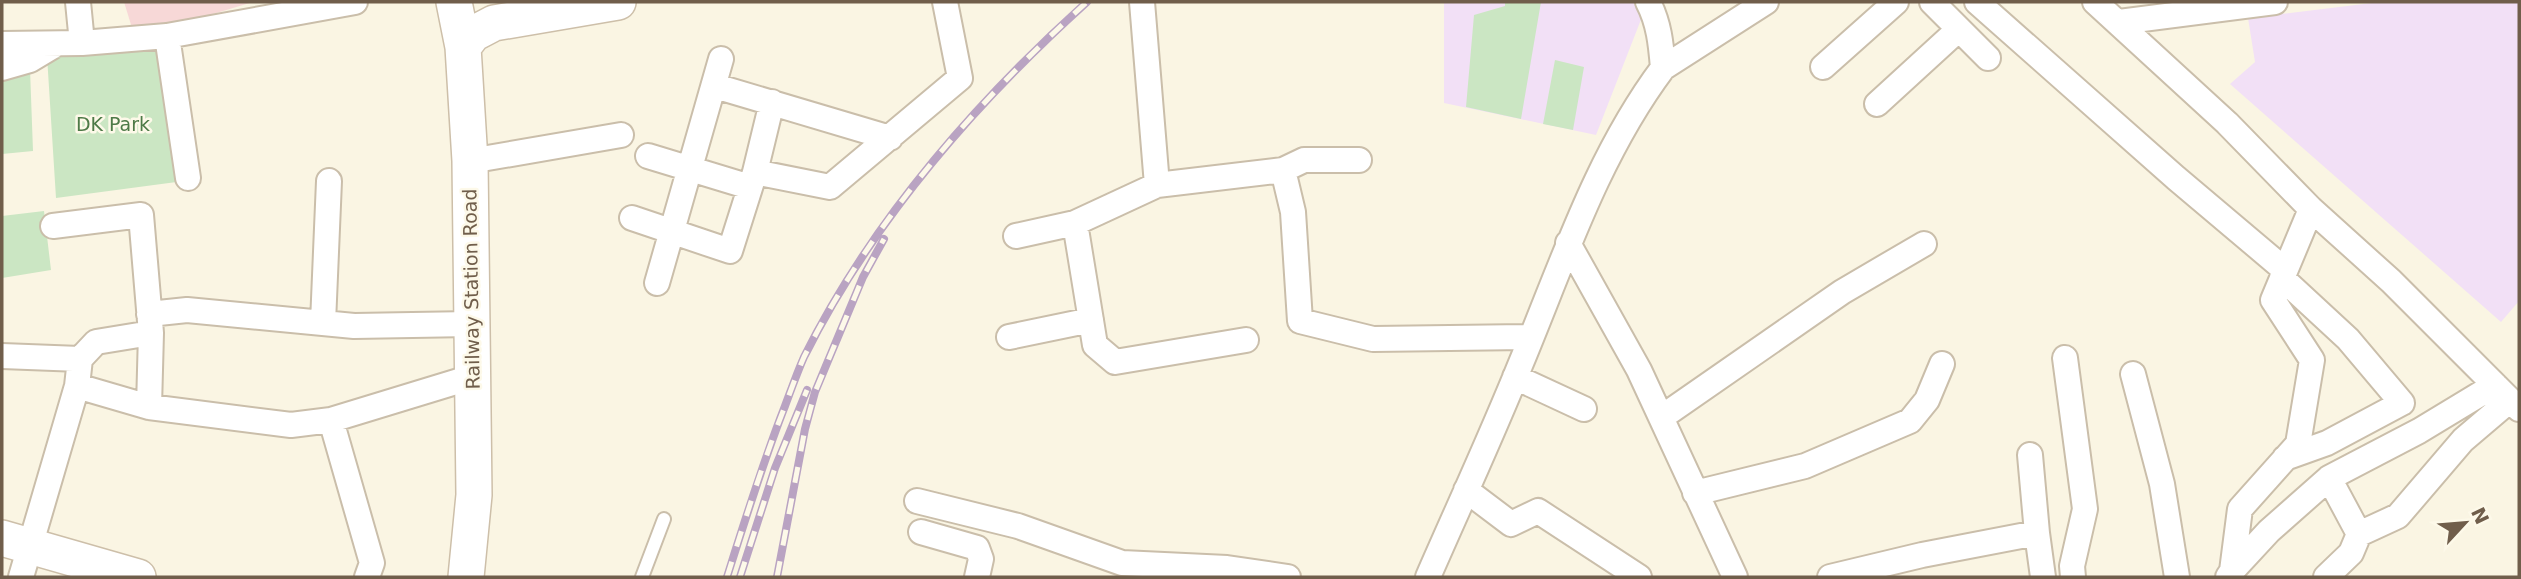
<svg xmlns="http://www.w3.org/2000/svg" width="2521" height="579" viewBox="0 0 2521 579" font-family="'DejaVu Sans',sans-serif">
<rect width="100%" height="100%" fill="#faf5e3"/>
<path fill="#f2e0f6" d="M1444 2H1633L1642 17 1596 135 1444 103Z
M2380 2H2519V301L2501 322 2230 84 2255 62 2248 18Z"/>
<path fill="#f7d8d7" d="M124 2H253L203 17 133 31Z"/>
<path fill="#cbe6c3" d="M1505 2H1541L1521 119 1466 107 1474 15 1505 6Z
M163 45 184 181 56 198 47 56Z
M1555 60 1584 67 1573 130 1543 124Z
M30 69 33 151 2 154V76Z
M44 211 51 270 2 278V216Z"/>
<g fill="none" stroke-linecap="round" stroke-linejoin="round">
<g stroke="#cabeaa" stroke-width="16">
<path id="lane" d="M642 577 664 519"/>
</g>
<g stroke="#cabeaa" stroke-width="28">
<path id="street" d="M1142 2 1157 185
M1932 2 1988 58
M1977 2 2176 178 2285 270
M2095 2 2227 123 2311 209 2391 281 2519 409
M2119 22 2275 2
M167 36 188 178
M82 43 167 36 355 2
M2 44 82 43 78 2
M1823 67 1896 2
M2 68 30 60 55 45
M1663 68 1766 2
M715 86 890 138
M1877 104 1959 29
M648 156 750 187
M470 161 621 135
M1283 170 1304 160H1359
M755 172 830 187 960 78 945 2
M632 218 730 251 755 172 772 102
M53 226 141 215 151 333 149 407
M1016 236 1075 223
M1568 243 1639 370 1735 577
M2282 278 2348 339 2402 403 2327 443 2285 458
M657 283 721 59
M149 314 187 310 354 326 471 324
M323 323 329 181
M1009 337 1091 320
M1246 340 1115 362 1095 345 1075 223 1157 185 1283 170 1293 212 1300 321 1373 339 1531 337
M2 356 80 359 77 386 149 407 291 425 331 420 472 377
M2065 358 2085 509 2072 566 2073 577
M80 359 96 342 151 333
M2133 374 2162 484 2177 577
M1515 377 1584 409
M1662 417 1842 292 1924 244
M331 420 372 563 367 577
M2030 455 2037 533
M2329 478 2419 431 2495 385
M1466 490 1511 524 1538 511 1639 577
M1695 493 1805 466 1910 421 1927 400 1942 364
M917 501 1018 526 1122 563 1227 568 1288 577
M921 532 977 548 981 559 977 577
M2359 534 2398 516 2463 440 2510 400
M2232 571 2269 531 2329 478 2359 534 2351 553 2326 577
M21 577 77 386
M1428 577C1459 506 1492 435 1521 363 1563 262 1597 156 1663 68 1661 44 1659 23 1648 2
M1830 577 1922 555 2037 533 2043 577
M2228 577 2232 571 2240 509 2298 444 2312 360 2273 300 2311 209"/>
</g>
<g stroke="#cdbfa9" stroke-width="38">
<path id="secondary" d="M454 2 463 47 470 161 474 495 466 577
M463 47 473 34 494 23 618 2
M2 538 138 577"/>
</g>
<use href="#lane" stroke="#fff" stroke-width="12"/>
<use href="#street" stroke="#fff" stroke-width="24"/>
<use href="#secondary" stroke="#fff" stroke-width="35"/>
<g stroke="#b9a3c2" stroke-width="8">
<path id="rail" d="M727 577C745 520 763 462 785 406 791 390 797 373 804 357 872 221 975 103 1087 2
M740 577 775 468 807 390
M777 577 805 429 815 392 863 277 884 239"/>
</g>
<use href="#rail" stroke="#fdf9e9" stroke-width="5" stroke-dasharray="16" stroke-linecap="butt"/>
</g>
<g text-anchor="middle" stroke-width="5" stroke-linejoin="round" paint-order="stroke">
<g font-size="19" fill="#4e7a47" stroke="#fdf9e9">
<text x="113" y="131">DK Park</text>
</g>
<g font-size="19" fill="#705e4b" stroke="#fdf9e9">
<text transform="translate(471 289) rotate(-91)" y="7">Railway Station Road</text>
</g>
</g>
<rect width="2521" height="579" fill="none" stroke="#705e4b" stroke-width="7"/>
<g transform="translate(2465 523) rotate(64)" stroke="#fdf9e9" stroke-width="5" paint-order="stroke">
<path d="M0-5L12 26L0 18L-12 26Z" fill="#705e4b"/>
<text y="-10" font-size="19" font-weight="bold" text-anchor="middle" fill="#705e4b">N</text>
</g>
</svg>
